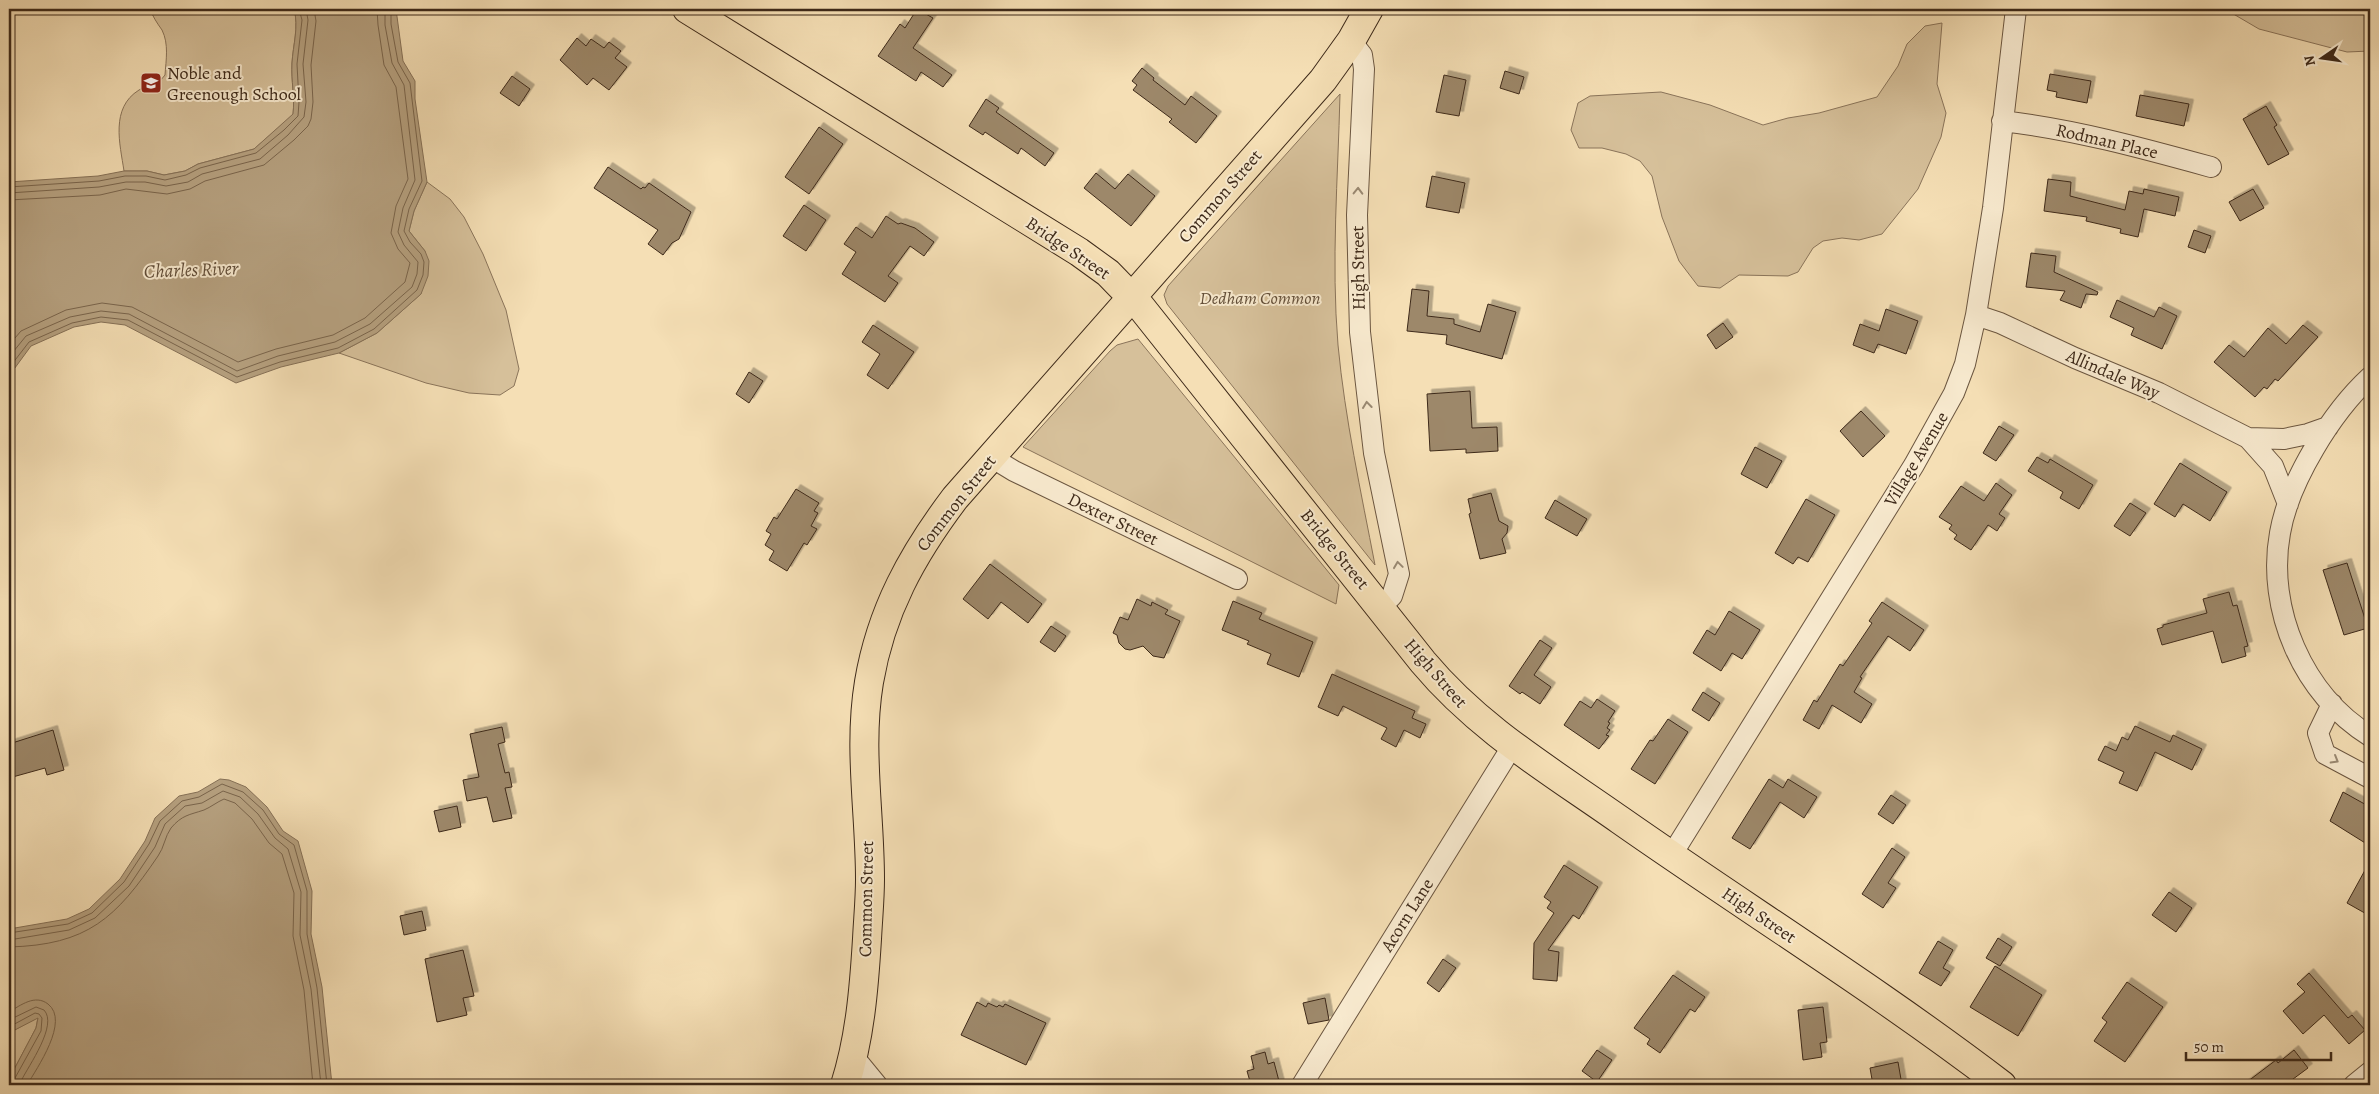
<svg xmlns="http://www.w3.org/2000/svg" width="2379" height="1094" viewBox="0 0 2379 1094" font-family="Alegreya,serif">
<defs>
<filter id="shadow"><feDropShadow dx="4.5" dy="-4.5" stdDeviation="0" flood-color="#0004"/></filter>
</defs>
<rect width="100%" height="100%" fill="#f5dfb5"/>
<filter id="stains"><feTurbulence type="fractalNoise" baseFrequency=".004" numOctaves="4"/><feColorMatrix values="0 0 0 0 .2 0 0 0 0 .09 0 0 0 0 .02 0 0 0 .5 -.17"/></filter>
<radialGradient id="worn" r=".72"><stop offset=".6" stop-color="#630" stop-opacity="0"/><stop offset="1" stop-color="#630" stop-opacity=".3"/></radialGradient>
<path fill="#d6c09a" stroke="#8a745a" d="M150 9H294C299 27 293 45 292 63 291 81 295 97 293 115L254 149 198 164 185 171 164 175 147 171H124C120 144 110 108 139 90 149 84 155 88 165 75 166 60 169 44 162 30 157 23 153 17 150 9Z
M2202 9H2370V51L2347 52 2259 29 2230 12Z
M1942 23 1937 84 1946 113 1941 137 1918 189 1882 234 1859 240 1842 238 1823 241 1813 248 1798 272 1788 276 1739 275 1720 288 1698 286 1679 261 1662 217 1652 176 1640 161 1626 154 1602 148H1579L1571 130 1578 103 1590 96 1661 92 1710 105 1763 125 1788 118 1819 113 1877 97 1898 66 1907 44 1925 26Z
M1340 94C1338 178 1331 262 1338 345 1345 419 1361 492 1375 565L1167 304 1164 295 1168 286Z
M427 182 450 199 464 217 483 254 506 310 519 369 514 386 500 395 469 393 426 383 339 353 377 333 421 294 425 251 409 231 414 211Z
M1138 339 1339 585 1336 604 1023 447 1110 351 1117 345Z
M38 1017 36 1028 9 1079V1033Z"/>
<path fill="#b6a180" stroke="#867157" d="M294 9H396L403 61 415 81V99L427 182 414 211 409 231 425 251 429 261 428 276 421 294 377 333 339 353 281 367 236 383 125 325 101 322 74 327 31 346 9 376V182L98 176 124 171H147L164 175 185 171 198 164 254 149 293 114C295 97 291 81 292 63 293 45 299 27 294 9Z
M220 779 229 780 246 787 267 807 283 831 298 841 312 891 311 934 322 987 332 1085H9V1079L36 1028 38 1018 9 1033V929L67 919 89 909 120 879 145 841 155 818 179 796 198 792Z"/>
<g fill="none" stroke-linecap="round" stroke-linejoin="round">
<path stroke="#7a654c" stroke-width="1" d="M9 187 99 181 125 176H146L165 180 186 175 200 168 256 153 284 130 298 116 299 102 297 64 302 20 299 9
M9 193 99 187 126 182H145L166 186 188 182 202 174 260 159 288 135 304 117 306 102 303 64 308 20 306 9
M9 200 100 195 126 189 167 194 190 189 205 181 264 165 294 140 308 126 311 119 313 102 311 65 316 21 314 9
M9 345 21 331 66 310 102 303 132 307 238 362 276 349 333 335 365 318 405 282 410 263 398 249 391 233 396 206 408 179 396 87 384 65 378 25 377 9
M9 357 26 336 70 317 101 311 129 314 237 371 278 356 335 342 370 324 412 287 417 274 418 262 404 245 398 232 403 208 415 180 404 85 392 63 385 25V9
M9 368 29 342 72 323 101 317 128 320 237 377 280 362 338 348 374 329 417 290 423 275 424 262 421 254 410 242 404 231 409 209 422 181 410 83 398 62 391 24V9
M9 933 68 924 92 913 124 882 149 844 160 821 182 801 199 797 222 784 243 792 263 810 279 834 294 845 307 891V934L317 988 327 1085
M9 940 69 930 95 918 129 886 155 847 165 824 185 806 202 803 223 791 240 797 258 814 275 838 288 849 301 892 300 935 311 989 321 1085
M9 947C88 945 116 918 158 856 164 848 165 836 171 828 182 815 189 815 204 810 211 807 217 802 224 799L235 803 252 819 269 843 282 854 294 893 293 936 304 990 313 1085
M9 1012C21 1005 35 994 48 1004 70 1021 37 1068 27 1085
M9 1020 36 1007 44 1010C58 1025 29 1065 21 1081L16 1085
M9 1027 35 1013 39 1014 42 1018 41 1031 15 1078 9 1080"/>
</g>
<path fill="#9d886a" stroke="#3d2919" filter="url(#shadow)" d="M917 9 933 18 913 48 952 75 943 87 921 72 916 81 878 56 900 24 905 28Z
M577 38 586 46 591 39 604 48 609 42 621 51 615 58 627 67 609 90 593 78 587 85 560 60Z
M1142 68 1154 78 1153 80 1185 105 1191 96 1217 116 1196 143 1169 122 1172 119 1133 90 1137 85 1132 81Z
M1505 71 1524 77 1519 94 1500 88Z
M2050 74 2091 81 2087 103 2056 97 2057 92 2047 90Z
M1444 75 1466 80 1459 116 1436 112Z
M512 76 530 89 519 106 500 93Z
M2140 95 2189 104 2184 126 2136 116Z
M986 99 999 108 996 112 1054 153 1045 166 1021 148 1018 154 985 132 983 135 969 126Z
M2266 106 2277 125 2274 127 2289 154 2268 165 2243 119Z
M819 127 843 144 809 194 785 177Z
M608 167 641 189 643 187 645 188 649 183 691 212 679 239 672 243 663 255 648 244 658 230 594 188Z
M1096 173 1115 189 1128 174 1155 196 1131 226 1084 188Z
M1432 176 1465 183 1459 213 1426 207Z
M2048 179 2071 182 2070 196 2125 210 2129 191 2143 194 2144 189 2179 197 2175 216 2144 209 2138 237 2120 233 2121 229 2086 221 2087 217 2044 211Z
M2253 189 2264 208 2240 221 2229 202Z
M804 205 826 220 806 251 783 236Z
M886 216 898 224 901 223 915 228 934 242 924 256 910 246 888 276 898 283 885 302 842 274 856 252 844 244 856 227 872 238Z
M2194 230 2211 236 2205 253 2188 247Z
M2031 253 2056 256 2054 272 2098 292 2097 295 2086 294 2081 308 2060 300 2065 291 2026 287Z
M1412 289 1429 291 1427 316 1454 319V324L1480 332 1488 304 1516 312 1502 359 1446 344 1447 335 1407 331Z
M2117 300 2154 317 2159 307 2177 316 2162 349 2131 335 2134 328 2110 317Z
M1886 309 1918 321 1906 354 1878 344 1874 353 1853 345 1860 324 1879 331Z
M1723 323 1733 337 1716 349 1707 335Z
M873 325 914 352 888 389 867 375 880 354 862 342Z
M2303 325 2318 337 2278 381 2275 379 2267 389 2264 387 2255 397 2214 362 2229 345 2244 357 2268 328 2286 344Z
M749 372 763 381 749 403 736 394Z
M1470 391 1472 428 1497 427 1498 451 1466 453V449L1430 451 1427 394Z
M1861 411 1885 436 1863 457 1840 431Z
M1999 426 2014 435 1996 461 1983 453Z
M1755 447 1782 461 1767 488 1741 474Z
M2037 457 2048 463 2050 459 2093 485 2079 509 2060 498 2063 492 2028 471Z
M2180 463 2227 492 2210 521 2183 504 2175 517 2154 504Z
M1996 483 2012 495 1999 514 2005 518 1997 531 1988 525 1971 550 1954 539 1957 535 1949 529 1952 525 1939 517 1961 486 1984 501Z
M796 489 819 503 814 511 818 513 811 526 817 529 807 545 804 543 787 571 769 560 774 551 765 545 771 534 766 531 774 517 777 519Z
M1491 493 1499 521 1508 526 1507 533 1502 539 1506 553 1480 559 1469 514 1471 513 1468 499Z
M1806 499 1835 515 1808 562 1798 557 1793 564 1775 553Z
M1555 500 1587 519 1577 536 1545 518Z
M2130 503 2146 513 2130 536 2114 526Z
M2347 563 2368 628 2344 635 2323 570Z
M990 564 1042 604 1028 623 1001 602 988 619 963 599Z
M2229 592 2233 606 2237 605 2248 646 2244 647 2246 656 2222 663 2213 631 2162 645 2157 629 2163 627V625L2207 613 2203 599Z
M1137 599 1151 606 1152 602 1168 610 1165 614 1180 621 1164 658 1153 656 1143 646 1130 650 1125 649 1119 643 1117 635 1113 633 1120 617 1128 620Z
M1233 601 1262 613 1259 619 1313 642 1299 677 1267 664 1271 654 1247 644 1249 641 1222 630Z
M1882 602 1924 630 1910 651 1888 636 1860 677 1862 678 1854 692 1872 704 1861 723 1832 705 1819 729 1803 720 1814 700 1817 702 1840 664 1843 666 1872 623 1869 621Z
M1729 611 1760 630 1742 659 1732 653 1721 671 1693 653 1707 630 1715 635Z
M1051 626 1066 636 1055 652 1040 642Z
M1540 640 1552 648 1534 675 1551 687 1540 704 1522 692 1520 694 1509 686Z
M1332 674 1415 711 1412 718 1426 724 1420 738 1404 730 1396 747 1381 739 1387 728 1343 706 1338 716 1318 707Z
M1703 692 1720 703 1709 721 1692 710Z
M1597 699 1615 711 1608 722 1610 723 1607 728 1610 730 1606 735 1609 736 1599 749 1564 725 1580 701 1591 708Z
M1668 719 1688 732 1655 784 1631 769 1650 740 1653 741Z
M2135 726 2170 742 2173 735 2202 749 2192 770 2155 752 2137 791 2119 783 2124 772 2098 760 2105 746 2116 751 2122 737 2128 740Z
M502 727 505 742 498 744 505 773 509 772 512 787 505 788 512 818 493 822 487 797 467 801 463 780 479 777 470 734Z
M53 730 64 770 47 775 45 768 9 778V744Z
M1769 779 1783 788 1788 779 1817 797 1804 818 1780 802 1750 849 1732 838Z
M2343 792 2370 807V846L2330 821Z
M1891 795 1906 805 1893 824 1878 814Z
M457 806 461 827 439 832 434 811Z
M1892 848 1905 857 1888 883 1896 888 1883 908 1862 894Z
M2370 861V916L2347 903Z
M1564 865 1598 887 1579 919 1573 915 1548 950 1559 952 1557 981 1533 979 1534 943 1554 913 1547 908 1551 902 1544 897Z
M2169 892 2192 908 2176 932 2152 915Z
M422 911 426 930 404 935 400 916Z
M1998 938 2012 947 2000 966 1986 958Z
M1938 941 1953 950 1943 968 1950 972 1941 986 1919 973Z
M463 950 474 996 463 998 467 1015 437 1022 425 959Z
M1443 959 1456 968 1439 992 1427 983Z
M1995 966 2042 995 2018 1036 1970 1007Z
M2309 973 2348 1018 2352 1015 2365 1030 2349 1044 2324 1015 2303 1034 2283 1011 2305 992 2297 984Z
M1673 975 1705 997 1695 1012 1690 1009 1660 1053 1647 1044 1650 1039 1634 1028Z
M2127 982 2163 1007 2125 1062 2094 1041 2107 1022 2102 1018Z
M1325 998 1329 1020 1308 1024 1303 1003Z
M977 1002 986 1007 988 1003 997 1007 999 1005 1003 1007 1005 1004 1046 1023 1026 1065 961 1035Z
M1823 1007 1827 1042 1820 1043 1822 1057 1803 1060 1798 1010Z
M1597 1050 1612 1060 1597 1082 1582 1071Z
M2294 1050 2308 1068 2285 1085H2243L2276 1060 2278 1063Z
M1265 1052 1268 1064 1274 1062 1280 1085H1251L1247 1071 1254 1069 1251 1056Z
M1898 1062 1902 1085H1873L1870 1068Z"/>
<g fill="none" stroke-linecap="round" stroke-linejoin="round">
<g stroke="#6b5640" stroke-width="22">
<path id="minor" d="M1351 41 1362 55 1364 69 1357 215 1360 332 1374 453 1399 574 1392 596 1381 607
M2002 121C2073 129 2142 148 2211 167
M1976 315 2000 323 2075 358 2159 393 2248 438 2284 439 2308 434 2328 427
M2370 377C2332 412 2289 481 2280 533 2266 609 2303 695 2370 736
M2248 438 2273 466 2288 504
M991 457 1014 471 1237 579
M2332 704 2318 733 2325 754 2370 778
M1671 856 1914 465 1954 393 1965 364 1976 315 1993 208 2016 9
M854 1057 877 1085
M1302 1085 1513 745
M2354 1085 2370 1072"/>
</g>
<g stroke="#3d2919" stroke-width="30">
<path id="primary" d="M687 9 1079 252 1108 273 1141 307 1423 662C1479 729 1549 770 1620 820 1747 909 1879 991 2002 1085
M845 1085C860 1038 864 988 867 939 868 919 870 899 870 879 870 813 858 748 869 682 881 611 912 555 955 498L1323 80 1351 41 1369 9"/>
</g>
<use href="#minor" stroke="#f8eacf" stroke-width="20"/>
<use href="#primary" stroke="#f5dfb5" stroke-width="28"/>
</g>
<defs><path id="oneway-chevron" d="M-2-3.5L2.5 0L-2 3.5" fill="none" stroke-width="1.6" stroke-linecap="round" stroke-linejoin="round" transform="scale(1.25)"/></defs>
<g stroke="#9a8a74">
<use href="#oneway-chevron" transform="translate(1358 191) rotate(-89)"/>
<use href="#oneway-chevron" transform="translate(1367 405) rotate(-97)"/>
<use href="#oneway-chevron" transform="translate(1398 565) rotate(-98)"/>
<use href="#oneway-chevron" transform="translate(2335 760) rotate(30)"/>
</g>
<defs>
<g id="school-square" transform="scale(1.125)"><rect x="-9" y="-9" width="18" height="18" rx="4" fill="#8f2418" stroke="#f8eacf"/><path d="M0-5L7-2L0 1L-7-2ZM-4 1L0 2.5L4 1V4Q0 6-4 4Z" fill="#fff"/></g>
</defs>
<g fill-rule="evenodd">
<use href="#school-square" x="151" y="83"/>
</g>
<g text-anchor="middle" stroke-width="4" stroke-linejoin="round" paint-order="stroke">
<g font-size="18" fill="#3d2919" stroke="#f8eacf" text-anchor="start">
<text x="167" y="79">Noble and<tspan x="167" dy="21">Greenough School</tspan></text>
</g>
<g font-size="18" fill="#3d2919" stroke="#f8eacf">
<text transform="translate(2107 141) rotate(13)" y="6">Rodman Place</text>
<text transform="translate(1220 196) rotate(-49)" y="6">Common Street</text>
<text transform="translate(1068 248) rotate(34)" y="6">Bridge Street</text>
<text transform="translate(1358 268) rotate(-91)" y="6">High Street</text>
<text transform="translate(2113 374) rotate(23)" y="6">Allindale Way</text>
<text transform="translate(1916 459) rotate(-59)" y="6">Village Avenue</text>
<text transform="translate(956 503) rotate(-52)" y="6">Common Street</text>
<text transform="translate(1113 519) rotate(26)" y="6">Dexter Street</text>
<text transform="translate(1335 549) rotate(51)" y="6">Bridge Street</text>
<text transform="translate(1436 673) rotate(49)" y="6">High Street</text>
<text transform="translate(866 899) rotate(-89)" y="6">Common Street</text>
<text transform="translate(1407 915) rotate(-58)" y="6">Acorn Lane</text>
<text transform="translate(1759 915) rotate(34)" y="6">High Street</text>
</g>
<g font-size="18" font-style="italic" fill="#634f39" stroke="#f8eacf">
<text x="1260" y="304">Dedham Common</text>
</g>
<g font-size="19" font-style="italic" fill="#614d38" stroke="#f8eacf">
<text transform="translate(191 269) rotate(-2)" y="7">Charles River</text>
</g>
</g>
<rect width="2379" height="1094" fill="none" stroke="#f5dfb5" stroke-width="30"/>
<rect x="10" y="10" width="2359" height="1074" fill="none" stroke="#3d2919" stroke-width="2.5"/>
<rect x="15" y="15" width="2349" height="1064" fill="none" stroke="#3d2919"/>
<g transform="translate(2322 58) rotate(257)" stroke="#f8eacf" stroke-width="4" paint-order="stroke">
<path d="M0-4L9 19L0 12L-9 19Z" fill="#3d2919"/>
<text y="-8" font-size="14" font-weight="bold" text-anchor="middle" fill="#3d2919">N</text>
</g>
<path d="M2186 1052v8h145v-8" fill="none" stroke="#3d2919" stroke-width="2.5"/>
<text x="2194" y="1052" font-size="15" fill="#3d2919" stroke="#f8eacf" stroke-width="4" paint-order="stroke">50 m</text>
<rect width="100%" height="100%" filter="url(#stains)"/>
<rect width="100%" height="100%" fill="url(#worn)"/>
</svg>
